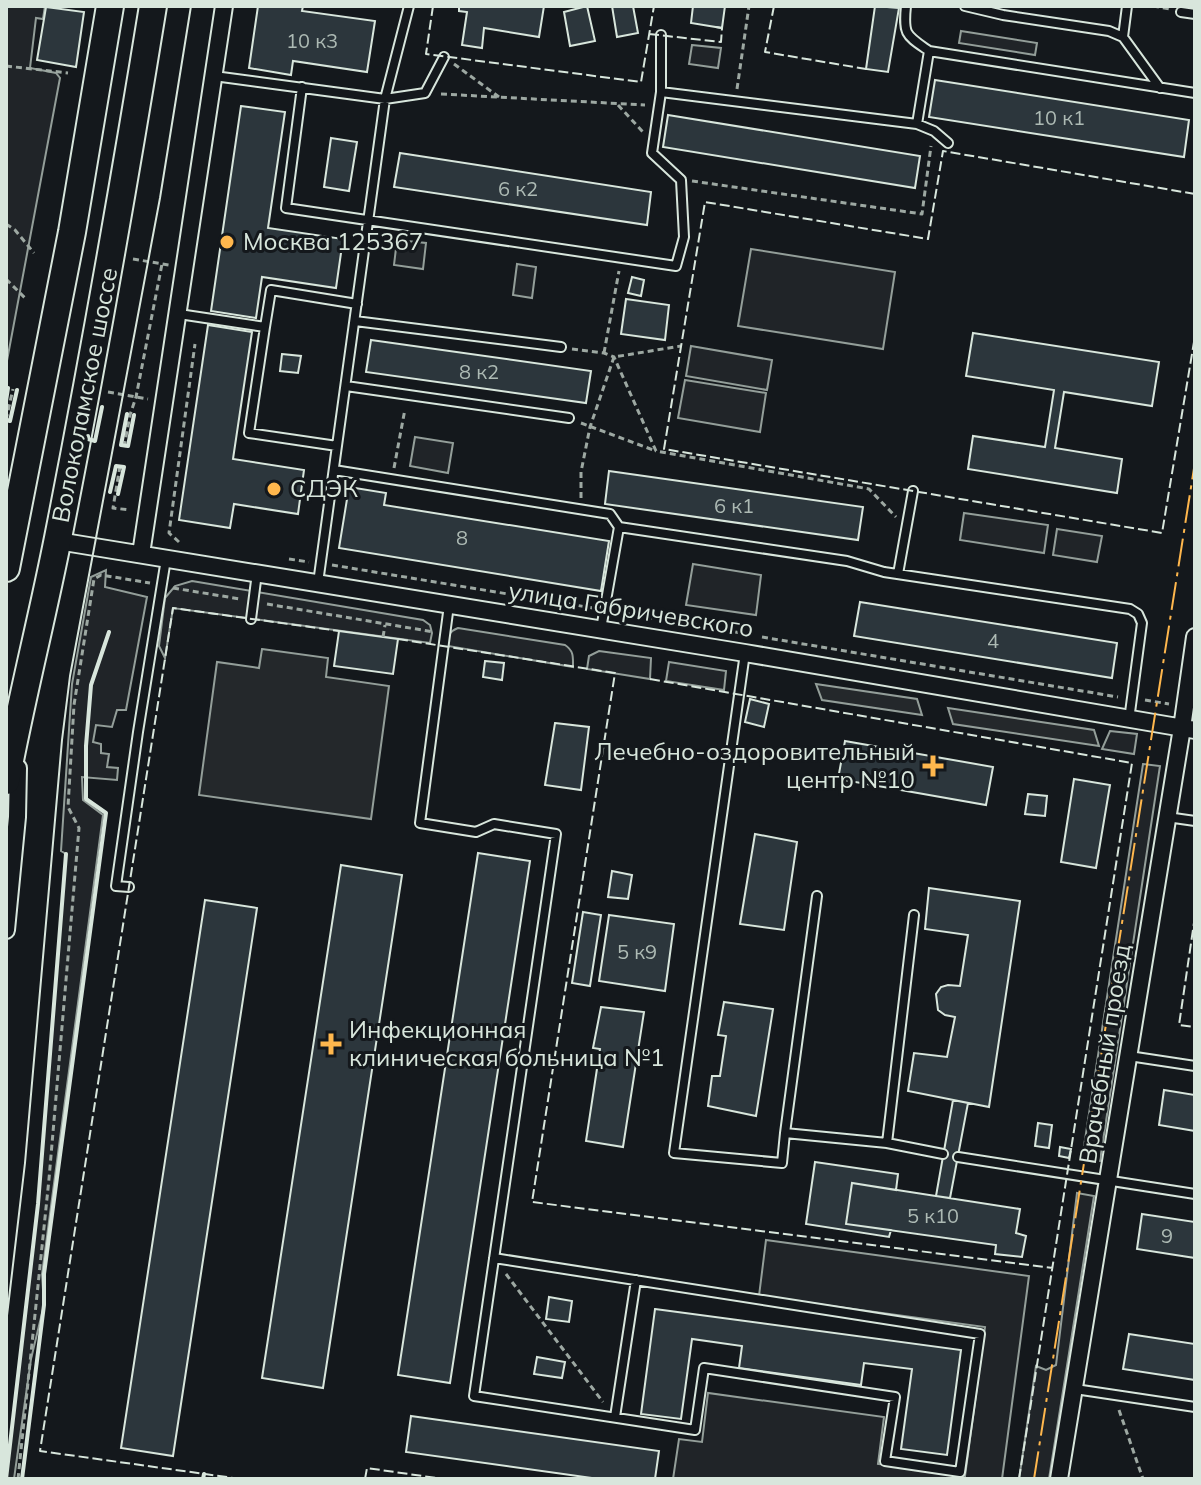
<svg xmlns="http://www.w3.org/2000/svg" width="1201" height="1485" viewBox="0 0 1201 1485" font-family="Mulish,sans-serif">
<rect width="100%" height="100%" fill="#14181c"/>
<path fill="#202428" stroke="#939e99" stroke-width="2" d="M6 6H45L43 19 36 18 30 68 56 73 60 78 6 366Z
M961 31 1037 43 1035 55 959 43Z
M692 45 721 48 718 68 689 64Z
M397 240 426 243 423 269 394 265Z
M751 249 895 272 883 349 738 326Z
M517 264 536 267 532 298 513 295Z
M691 346 772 360 767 390 686 376Z
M685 380 766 393 760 432 678 418Z
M415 437 453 443 448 473 410 466Z
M964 513 1048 525 1044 553 960 540Z
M1057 529 1102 536 1097 562 1053 555Z
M693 564 761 575 756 615 686 605Z
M106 570 105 587 147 597 126 710H117L112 727 96 725 93 742 101 744V753L109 754 107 767 118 768 117 780 82 777 83 800 103 815 42 1274 44 1305 31 1359 14 1479H6L38 1204 66 854 61 851 72 684 91 577Z
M192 581 423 620 430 625 432 633 430 643 173 608 165 658 159 646 165 598 175 586Z
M458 628 565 645C574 651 573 657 573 667L448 646C448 636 448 632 458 628Z
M599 651 651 658 650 679 587 669 589 656Z
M669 662 726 671 724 690 666 681Z
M1110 731 1137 734 1134 754 1102 749Z
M1143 764 1160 766 1100 1161 1082 1159Z
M1077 1193 1094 1196 1049 1479H1019L1036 1366 1046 1370 1056 1365Z
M766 1240 1029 1276 1002 1479H673L679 1439 702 1442 708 1393 884 1417 878 1464 965 1476 985 1327 759 1296Z"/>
<path fill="#24282b" stroke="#939e99" stroke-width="2" d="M262 649 328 658 326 677 389 686 371 819 199 795 217 662 259 668Z
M816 684 917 699 922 715 822 700Z
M948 708 1094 730 1099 746 953 724Z"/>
<path fill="#2c363c" stroke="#d8e6dc" stroke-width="2" d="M258 6H303L302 11 375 21 367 72 293 61 291 75 249 68Z
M459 6H544L539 37 484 28 482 48 462 45 467 12 459 11Z
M587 6 595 41 570 46 564 12Z
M612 6H633L638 33 617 37Z
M693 6H725L722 28 691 23Z
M875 6 899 8 888 72 866 69Z
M46 7 84 12 76 67 37 60Z
M935 80 1189 120 1184 157 929 117Z
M241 106 285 112 268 228 343 239 336 288 262 277 256 318 211 311Z
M668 115 920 156 915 188 663 147Z
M331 138 357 142 349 191 324 187Z
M400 153 651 192 647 225 394 187Z
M632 277 644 280 641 296 628 293Z
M626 299 669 305 665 340 621 334Z
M208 325 252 332 233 459 304 470 298 514 234 504 230 528 179 520Z
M973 333 1159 362 1152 406 1064 392 1055 448 1122 459 1117 493 968 469 973 436 1045 447 1054 390 966 376Z
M371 340 591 371 586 403 366 372Z
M282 354 301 356 298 373 280 371Z
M609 471 863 507 858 540 605 504Z
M349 487 386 493 384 505 609 541 601 591 339 548Z
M860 602 1117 643 1112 678 854 636Z
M339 631 398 639 393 674 334 666Z
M485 661 504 663 502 680 483 677Z
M750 699 769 704 764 727 745 722Z
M555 723 589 727 581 790 545 785Z
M845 741 993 767 986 805 838 779Z
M1074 779 1110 785 1096 868 1061 862Z
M1028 794 1047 796 1045 816 1025 814Z
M755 834 797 842 784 930 740 924Z
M478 853 530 861 450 1383 398 1375Z
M341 865 402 875 323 1388 262 1378Z
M612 871 632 875 628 899 608 897Z
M929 888 1020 901 989 1107 908 1091 914 1053 947 1057 955 1017 945 1015 938 1010 936 994 941 987 948 985 960 986 968 935 925 929Z
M205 900 257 908 173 1456 121 1448Z
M583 912 601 915 590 986 572 983Z
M609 915 674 924 665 991 599 981Z
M724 1002 773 1009 756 1116 708 1106 712 1076H720L726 1036 718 1035Z
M601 1007 644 1012 623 1147 586 1141 600 1049 593 1048Z
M1164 1090 1195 1095V1131L1159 1125Z
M953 1100 968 1103 950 1198 936 1196Z
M1038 1123 1052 1125 1049 1148 1035 1146Z
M1060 1147 1071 1149 1069 1158 1059 1156Z
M815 1162 898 1174 896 1190 852 1183 846 1224 891 1230 889 1237 806 1224Z
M852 1183 1020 1209 1016 1233 1026 1236 1022 1257 995 1254 996 1245 846 1224Z
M1142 1214 1195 1222V1258L1137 1249Z
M549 1297 572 1301 569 1322 546 1319Z
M655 1309 961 1350 947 1455 901 1449 912 1369 864 1363 861 1385 739 1368 742 1346 692 1339 681 1419 641 1414Z
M1129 1334 1195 1344V1380L1123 1369Z
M537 1357 565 1362 562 1378 534 1374Z
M411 1416 659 1451 655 1479H599L406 1452Z"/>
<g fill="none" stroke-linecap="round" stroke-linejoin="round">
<g stroke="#d8e6dc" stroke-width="12">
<path id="lane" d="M906 6C903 35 906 35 929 51L1195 93
M965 6 1003 15 1109 31 1123 37 1160 88
M1181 12 1195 14
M661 35V92
M1123 37 1127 6
M214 76 385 99 425 93 444 57
M302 87 286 208 676 266 684 237 681 180 652 153 661 92 917 124 929 51
M917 124 934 131 948 143
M179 314 265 327 271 290 357 304
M355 321 561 347
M265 327 249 433 337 446
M346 386 569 418
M334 470 610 514 619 527 601 629
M619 527 847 561 884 572 1130 609 1138 614 1142 623 1129 720
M898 574 913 491
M318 583 385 99 409 6
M449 605 420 823 476 832 494 824 556 834 474 1396 695 1430 704 1368 895 1397 885 1461 960 1472 980 1334 494 1258
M251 619 257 573
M745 653 674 1153 782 1163 785 1133
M1167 817 1195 821
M129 887 116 886 138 732 166 559
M817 896 785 1133 887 1143 943 1154
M1129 1056 1195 1066
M887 1143 914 915
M958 1157 1195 1194
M1075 1389 1195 1407
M615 1417 636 1280"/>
</g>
<g stroke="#d8e6dc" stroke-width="20">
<path id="street" d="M58 541 745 653 1195 730
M141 554 224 6
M6 930 17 817 18 768
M1059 1479 1182 728 1195 637"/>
</g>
<g stroke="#d8e6dc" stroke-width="30">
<path id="primary" d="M6 568 72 232 110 6
M6 781C21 700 42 619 58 538 93 361 124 184 153 6"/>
</g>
<path stroke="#9da8a2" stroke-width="3" stroke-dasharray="6 4" stroke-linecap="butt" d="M1153 6 1170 9
M454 64 499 97
M6 66 68 73
M737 89 749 6
M441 94 645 105
M618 105 643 132
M692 181 922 214 931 146
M6 224 15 230 34 253
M133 259 169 265
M6 279 25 298
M572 349 604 353 614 357 656 451 869 489 896 517
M604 353 619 271
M108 392 148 399
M6 420 13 389
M581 423 656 451
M124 447 130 415 136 397 162 264
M120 466 113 508 130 510
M394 468 405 409
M581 498V472L590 427 614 357 681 346
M179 542 169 533 195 344
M289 559 309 562
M332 565 593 608
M173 588 240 599
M267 604 434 632
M617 612 747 634
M383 637 385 625
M762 637 1118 697
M1145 700 1169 704
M506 1274 603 1402
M1119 1410 1143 1479
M18 1479 49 1179 79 828 68 807 74 705 94 579 101 575 150 583"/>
<use href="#lane" stroke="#14181c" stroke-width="8"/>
<use href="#street" stroke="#14181c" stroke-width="16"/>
<use href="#primary" stroke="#14181c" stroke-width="26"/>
<path stroke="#d8e6dc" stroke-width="2" d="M6 1324 25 1163 62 740 70 676 160 198 191 6"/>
<path stroke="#d8e6dc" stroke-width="2" stroke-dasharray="10 4" stroke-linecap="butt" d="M433 6 426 54 641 82 654 6
M774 6 765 52 866 69
M649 34 721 42 722 28 716 27
M1195 194 943 151 928 239 705 202 664 449 1162 533 1195 336
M398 639 615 673 532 1202 1053 1268
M650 679 1132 763 1019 1479
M1195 916 1179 1025 1195 1027
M241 1479 40 1451 173 608 339 631
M365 1479 367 1468 443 1479"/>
<path stroke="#d8e6dc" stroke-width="4" d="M6 401 8 388
M127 414 121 445 128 446 134 415
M6 420 10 421 17 390
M88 436V439L95 441 102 407
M110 492 116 466 124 467 118 494
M6 1479 38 1204 66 854
M22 1479 44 1305V1274L106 813 86 799V746L91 685 109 632
M203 1479 204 1474"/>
<path stroke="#ffb74d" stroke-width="2" stroke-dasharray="28 6 4 6" stroke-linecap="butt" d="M1034 1479 1195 462"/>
</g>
<g fill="#ffb74d" stroke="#14181c" stroke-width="3">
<circle cx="227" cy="242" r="8"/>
<circle cx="274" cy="489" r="8"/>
<path d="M929 754h8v8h8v8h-8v8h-8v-8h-8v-8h8z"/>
<path d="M327 1032h8v8h8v8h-8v8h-8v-8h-8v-8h8z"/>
</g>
<g text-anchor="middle" stroke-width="6" stroke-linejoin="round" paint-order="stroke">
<g font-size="20" fill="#adbab4">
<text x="312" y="48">10 к3</text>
<text x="1059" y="125">10 к1</text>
<text x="518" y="196">6 к2</text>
<text x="479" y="379">8 к2</text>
<text x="734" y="513">6 к1</text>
<text x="462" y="545">8</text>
<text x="993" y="648">4</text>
<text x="637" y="959">5 к9</text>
<text x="933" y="1223">5 к10</text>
<text x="1167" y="1243">9</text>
</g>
<g font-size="24" fill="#d8e6dc" stroke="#14181c" text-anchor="start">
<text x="243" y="250">Москва 125367</text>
<text x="290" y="497">СДЭК</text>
<text x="915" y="760" text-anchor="end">Лечебно-оздоровительный<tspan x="915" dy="28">центр №10</tspan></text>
<text x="349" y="1038">Инфекционная<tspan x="349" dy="28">клиническая больница №1</tspan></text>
</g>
<g font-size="24" fill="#d8e6dc" stroke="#14181c">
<text transform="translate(85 395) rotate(-79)" y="8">Волоколамское шоссе</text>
<text transform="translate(631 610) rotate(9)" y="8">улица Габричевского</text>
<text transform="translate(1105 1054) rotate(-81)" y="8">Врачебный проезд</text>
</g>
</g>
<rect width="1201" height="1485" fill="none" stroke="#d8e6dc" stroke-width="16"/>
</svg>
